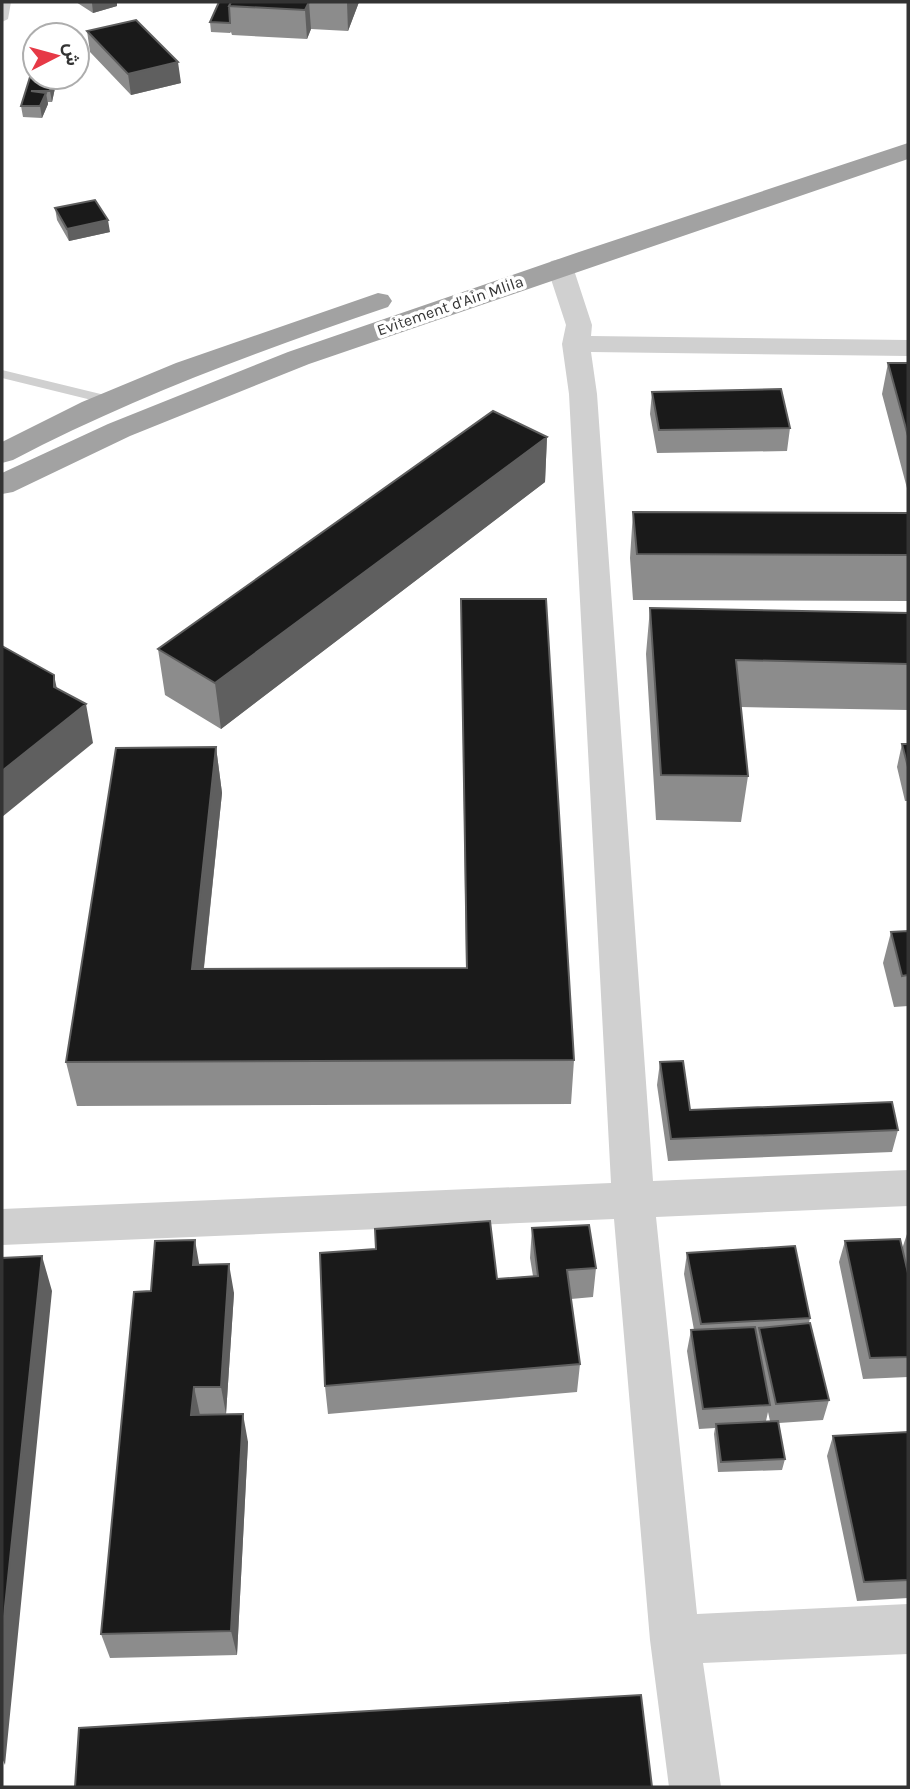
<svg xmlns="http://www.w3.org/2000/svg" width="910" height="1789" viewBox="0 0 910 1789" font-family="Karla,Vazirmatn,sans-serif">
<rect width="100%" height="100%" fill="#fff"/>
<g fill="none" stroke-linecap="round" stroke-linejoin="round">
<path fill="#d0d0d0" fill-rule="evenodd" d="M2 2H11L8 19 2 22Z
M2 370 117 398 119 401 112 405 2 378Z"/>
<path fill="#d0d0d0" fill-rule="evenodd" d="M560 259 569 261 573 267 592 325 591 336 908 340V356L591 352 597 394 653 1181 908 1170V1206L656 1217 697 1614 908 1604V1654L703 1663 721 1787H669L650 1640 614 1219 2 1245V1209L611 1183 569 394 562 344 566 325 547 267 551 261Z"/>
<path fill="#a2a2a2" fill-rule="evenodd" d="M908 143V159L309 364 130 436 13 492 2 494V473L108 424 288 352 579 252Z
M378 293 388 295 392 301 388 307C259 351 133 397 13 460L2 463V442L82 402 176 363Z"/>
</g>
<path fill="#8c8c8c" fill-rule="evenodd" d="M76 2H117V6L93 13Z
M219 2H359L348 31 311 29 307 39 232 35 231 32 230 33 211 32 210 22Z
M87 31 181 83 131 95 90 52Z
M54 77 55 88 52 102H48V104L42 118 23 117 21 106Z
M55 208 110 232 69 241 57 220Z
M888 363H908V492L882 394Z
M652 392 790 428 787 451 657 453 650 414Z
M547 437 545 482 221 729 165 695 158 649Z
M633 512 908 513V601L633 600 630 558Z
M461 599 574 1060 571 1104 77 1106 66 1062 216 747 222 793 204 968H466Z
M650 608 908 613V710L741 707 748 776 741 822 656 820 646 654Z
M902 744H908V801H905L897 767Z
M908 931V1006L894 1007 883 963 891 932Z
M660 1062 690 1110 898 1130 892 1152 668 1161 657 1085Z
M532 1228 596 1268 593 1297 571 1299 580 1364 577 1392 328 1414 325 1386 497 1279 533 1276 530 1258Z
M908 1231V1377L863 1379 839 1262 845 1241 902 1249Z
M687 1253 810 1318 809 1323 829 1400 823 1420 779 1423 785 1459 782 1470 718 1472 714 1434 715 1428 699 1429 687 1351 691 1330H694L684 1274ZM768 1412 770 1421H766Z
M199 1264 234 1293 226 1414 248 1442 237 1655 110 1658 101 1634 151 1291Z
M908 1432V1598L857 1601 827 1456 833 1436Z"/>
<path fill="#5f5f5f" d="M90 2H117V6L93 13 92 3Z
M309 2 311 29 307 39 305 10Z
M347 2H359L348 31Z
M178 62 181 83 131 95 128 74Z
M53 77 55 88 52 102 50 91Z
M46 93 48 104 42 118 40 106Z
M108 220 110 232 69 241 67 229Z
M547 437 545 482 221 729 215 683Z
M54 675 62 713 86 704 93 743 2 817V771L54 687Z
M216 747 222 793 199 1013 192 969Z
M195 1240 200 1269 193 1265Z
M42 1256 52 1291 5 1765 2 1758V1635Z
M229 1264 234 1293 226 1414 221 1387Z
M194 1387 200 1415H191Z
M243 1414 248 1442 237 1655 231 1631Z"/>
<path fill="#1a1a1a" stroke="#5f5f5f" stroke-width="2" d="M219 2H231L229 6 230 23 210 22Z
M231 2H309L305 10 229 6Z
M136 20 178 62 128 74 87 31Z
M30 77H53L50 91H31L46 93 40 106H21Z
M95 200 108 220 67 229 55 208Z
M888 363H908V436Z
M781 389 790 428 659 430 652 392Z
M493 411 547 437 215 683 158 649Z
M633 512 908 513V555L637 554Z
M461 599H546L574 1060 66 1062 116 748 216 747 192 969 467 968Z
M650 608 908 613V664L736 660 748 776 661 775Z
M2 646 54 675V687L86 704 2 771Z
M902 744H908V767Z
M908 931V975L902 976 891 932Z
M683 1061 690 1110 892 1102 898 1130 671 1139 660 1062Z
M490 1221 497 1279 538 1276 532 1228 589 1225 596 1268 567 1270 580 1364 325 1386 320 1253 376 1249 375 1229Z
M900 1239 908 1273V1357L870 1358 845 1241Z
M195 1240 193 1265 229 1264 221 1387H194L191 1415 243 1414 231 1631 101 1634 134 1292 151 1291 155 1241Z
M795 1246 810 1318 701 1324 687 1253Z
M42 1256 2 1635V1258Z
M810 1323 829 1400 776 1404 759 1328Z
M755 1327 770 1405 703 1409 691 1330Z
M778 1421 785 1459 721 1462 716 1424Z
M908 1432V1580L864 1582 833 1436Z
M641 1695 652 1787H75L79 1728Z"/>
<g text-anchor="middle" stroke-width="7" stroke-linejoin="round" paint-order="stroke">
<g font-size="16" fill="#333" stroke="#fff">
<text transform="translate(450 305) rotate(-19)" y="6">Evitement d'Ain Mlila</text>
</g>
</g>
<rect width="910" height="1789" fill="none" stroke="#333333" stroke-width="7"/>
<g transform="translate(56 56) rotate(84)"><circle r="33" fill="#ffffff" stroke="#adadad" stroke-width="2"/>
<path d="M0-5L12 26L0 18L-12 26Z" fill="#e63946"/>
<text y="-10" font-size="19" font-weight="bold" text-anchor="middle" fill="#333333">ش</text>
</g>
</svg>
